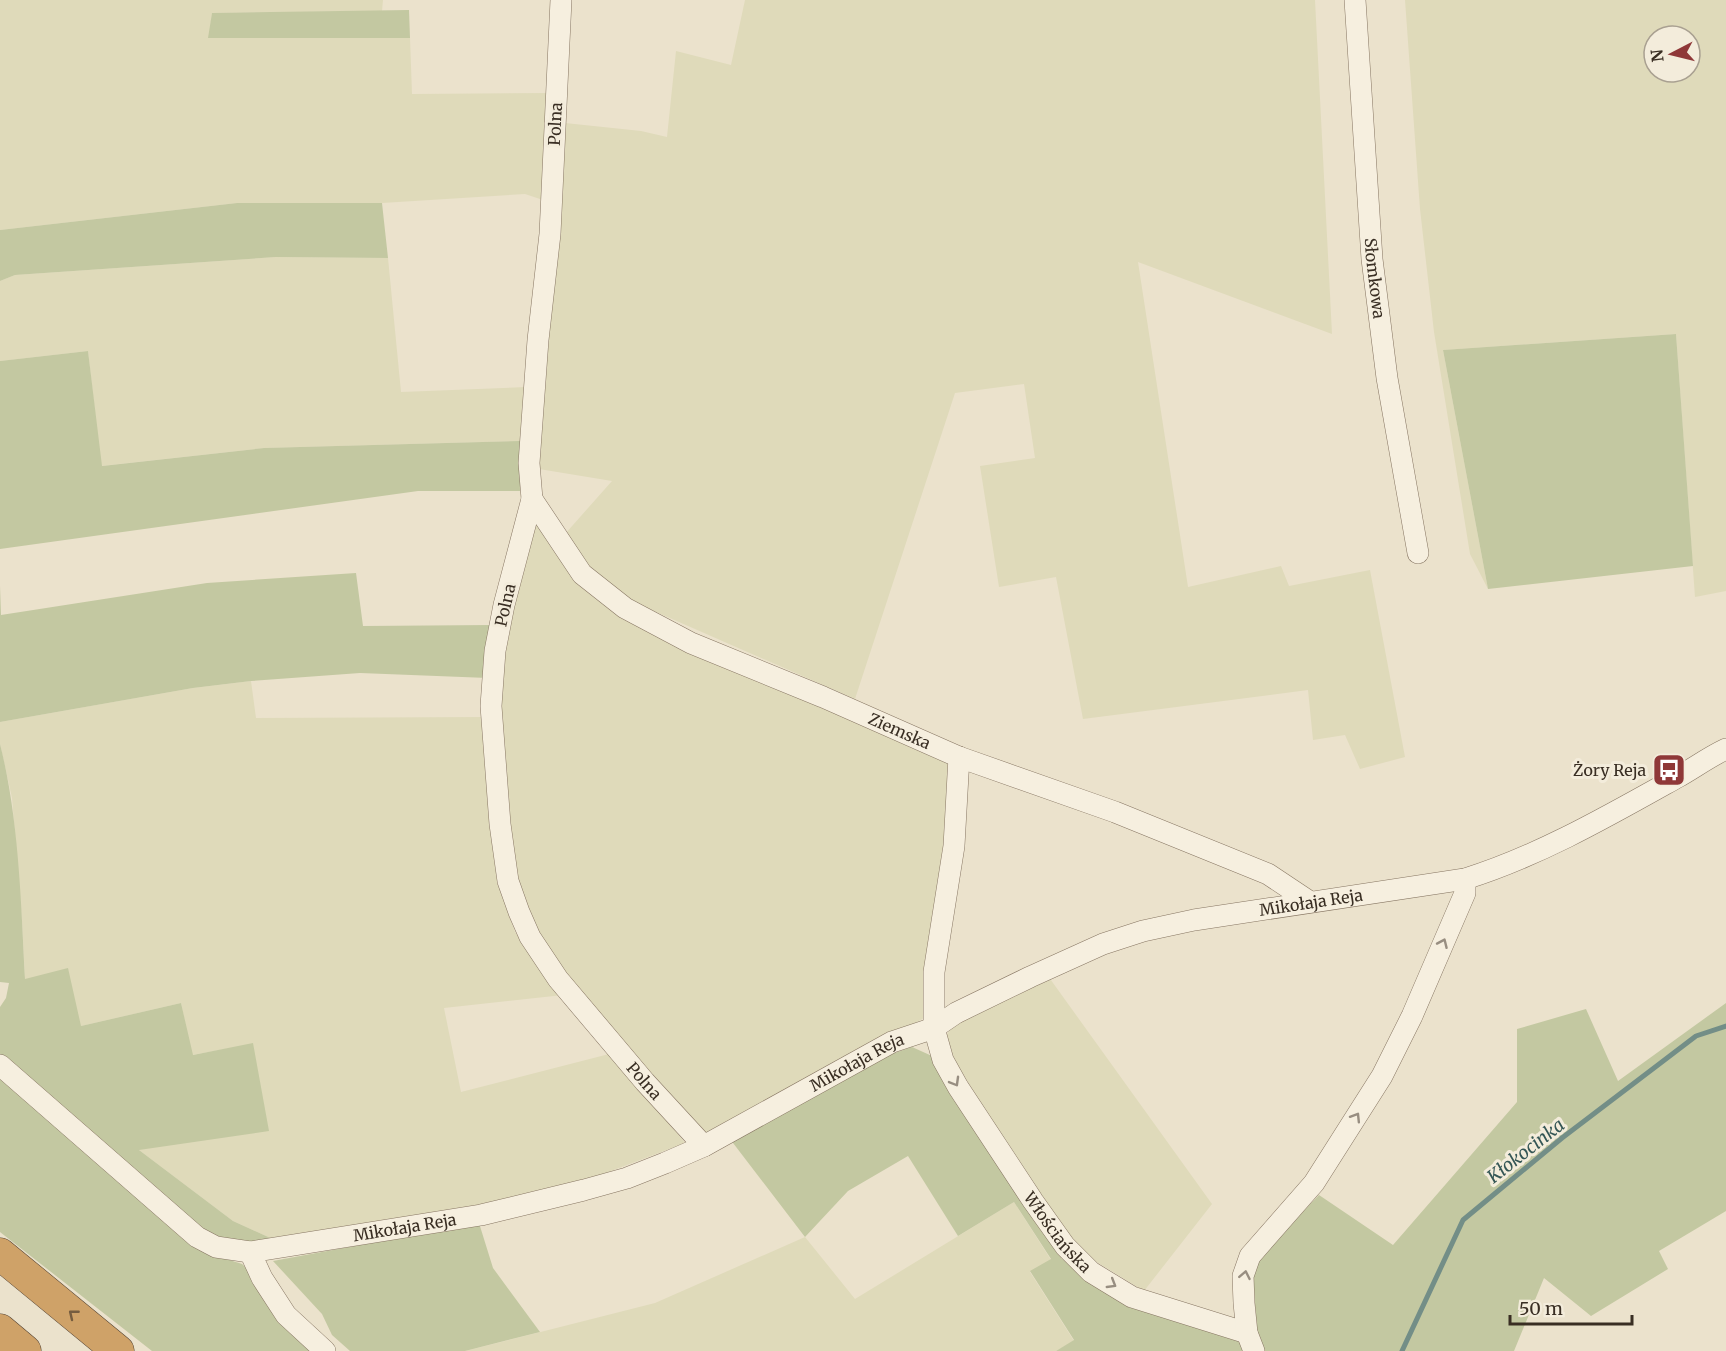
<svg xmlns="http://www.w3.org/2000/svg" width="1726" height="1351" viewBox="0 0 1726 1351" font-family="Merriweather,serif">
<rect width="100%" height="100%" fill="#ebe2cc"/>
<path fill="#dfdaba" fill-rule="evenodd" d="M0 0H383L382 11 212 13 209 38H410L412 94 550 93 543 200 525 194 382 203H237L0 230Z
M745 0H1315L1332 334 1138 262 1188 587 1281 566 1289 586 1370 570 1405 757 1360 769 1345 735 1313 740 1308 690 1083 719 1056 577 999 587 980 466 1035 458 1024 384 955 393 855 699 631 601 586 567 565 534 612 481 539 469 565 123 641 131 667 137 676 51 731 65Z
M1405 0H1726V591L1695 597 1676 334 1443 350 1488 589 1470 554 1434 332 1420 209ZM1654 36H1690V72H1654Z
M276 257 388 258 401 392 527 387 520 441 264 448 101 466 88 351 0 361V281L15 275Z
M537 521 580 583 954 761 926 1017 708 1136 573 987 538 936 515 886 497 707 503 632Z
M251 681 256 718 485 717 497 882 515 932 563 995 444 1008 461 1092 613 1053 685 1143 590 1179 482 1204 277 1241 233 1221 139 1150 253 1044 192 1055 181 1003 81 1026 25 979 22 921 12 798 0 744V722L193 688Z
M1048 976 1212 1204 1144 1291 1087 1256 1040 1199 958 1066 944 1038 957 1021Z
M1014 1202 1051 1260 1030 1272 1074 1341 1056 1351H465L655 1303 805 1237 855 1299Z"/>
<path fill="#c3c8a1" d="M409 10 410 38H208L212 13Z
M237 203H382L388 258 276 257 15 275 0 281V230Z
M1676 334 1693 566 1488 589 1443 350Z
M88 351 102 466 264 448 520 441V491H418L0 549V361Z
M356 573 363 626 492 625 488 678 360 673 251 681 193 688 0 722V586L1 615 207 583Z
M0 744C19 819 21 902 25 979L68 968 81 1026 181 1003 193 1055 253 1043 269 1131 139 1150 233 1221 277 1241 232 1242 205 1231 0 1061V1007L6 998 9 983 0 982Z
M1726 1003V1211L1659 1251 1668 1269 1591 1316 1544 1278 1514 1351H1264L1257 1338 1253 1272 1261 1255 1319 1195 1393 1245 1517 1102V1029L1586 1009 1618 1081Z
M912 1047 932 1056 1068 1256 1061 1258 1117 1300 1238 1337 1245 1351H1056L1074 1340 1030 1271 1051 1259 1014 1202 958 1236 908 1156 848 1191 805 1237 730 1139 883 1057Z
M0 1078 211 1254 242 1264 251 1272 314 1351H152L0 1232Z
M479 1223 493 1268 540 1332 465 1351H350L332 1335 322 1314 273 1261Z"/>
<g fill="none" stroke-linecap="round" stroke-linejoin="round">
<path stroke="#738e87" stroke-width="5" d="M1402 1351 1463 1220 1562 1138 1696 1036 1726 1026"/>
<g stroke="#867562" stroke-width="22">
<g id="minor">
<path id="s1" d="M561 0 550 234 538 340 529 463 532 499 504 605 495 651 491 706 500 824 508 881 519 912 530 937 558 979 645 1082 704 1146"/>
<path id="s2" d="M1355 0 1372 259 1387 378 1418 553"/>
<path id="s3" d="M532 499 582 574 625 608 691 643 823 697 959 757 1115 812 1268 874 1310 902"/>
<path id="s4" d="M959 757 954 846 934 972V1028L943 1060 958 1087 1033 1201 1065 1246 1091 1272 1132 1297 1247 1333"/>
<path id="s5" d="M0 1065 197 1237 216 1247 250 1252 481 1215 584 1190 627 1178 665 1163 704 1146 892 1042 934 1028 956 1013 1030 977 1103 944 1143 931 1194 920 1465 879C1539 856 1610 815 1678 777 1694 768 1709 757 1726 749"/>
<path d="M250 1252 262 1278 286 1315 325 1351"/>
<path d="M1254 1351 1247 1333 1244 1303 1243 1276 1250 1256 1314 1183 1382 1076 1412 1016 1465 893V879"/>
</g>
</g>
<g stroke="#554435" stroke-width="33">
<path id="highway" d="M0 1254 118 1351
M0 1330 25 1351"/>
</g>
<use href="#minor" stroke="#f6efdf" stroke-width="21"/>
<use href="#highway" stroke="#cfa268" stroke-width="32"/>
</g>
<defs><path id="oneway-chevron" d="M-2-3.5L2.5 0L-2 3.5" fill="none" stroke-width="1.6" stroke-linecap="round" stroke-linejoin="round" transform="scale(1.5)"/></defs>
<g stroke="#988e81">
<use href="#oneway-chevron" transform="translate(1443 943) rotate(-66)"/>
<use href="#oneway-chevron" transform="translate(955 1082) rotate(60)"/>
<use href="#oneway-chevron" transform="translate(1356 1117) rotate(-58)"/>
<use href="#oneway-chevron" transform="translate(1245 1275) rotate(-79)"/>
<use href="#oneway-chevron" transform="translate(1112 1284) rotate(31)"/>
</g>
<use stroke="#755c3f" href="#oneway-chevron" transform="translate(73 1314) rotate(-141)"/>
<defs>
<g id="bus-square" transform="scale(1.725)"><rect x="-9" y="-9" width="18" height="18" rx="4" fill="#8f3838" stroke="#f3ecdb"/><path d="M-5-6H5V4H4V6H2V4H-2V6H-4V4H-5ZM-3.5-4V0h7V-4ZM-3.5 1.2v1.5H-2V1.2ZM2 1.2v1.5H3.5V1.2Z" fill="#fff"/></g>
</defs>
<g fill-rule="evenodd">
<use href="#bus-square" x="1669" y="770"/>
</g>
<g text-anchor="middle" stroke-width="6" stroke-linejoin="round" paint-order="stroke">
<g font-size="16" fill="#392e23" stroke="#f3ecdb">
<text transform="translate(555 124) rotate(-87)" y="6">Polna</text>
<text dy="6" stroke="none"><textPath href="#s2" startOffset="279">Słomkowa</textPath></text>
<text transform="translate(505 605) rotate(-77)" y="6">Polna</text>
<text dy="6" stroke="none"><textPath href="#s3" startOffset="446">Ziemska</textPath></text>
<text dy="6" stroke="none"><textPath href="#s5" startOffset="1446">Mikołaja Reja</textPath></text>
<text dy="6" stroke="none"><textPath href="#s5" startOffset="960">Mikołaja Reja</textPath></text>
<text dy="6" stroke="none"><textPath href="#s1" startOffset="1132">Polna</textPath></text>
<text dy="6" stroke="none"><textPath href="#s5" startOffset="474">Mikołaja Reja</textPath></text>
<text dy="6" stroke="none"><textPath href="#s4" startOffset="513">Włościańska</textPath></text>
</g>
<g font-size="16" fill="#392e23" stroke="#f3ecdb" text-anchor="end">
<text x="1646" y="776">Żory Reja</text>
</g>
<g font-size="18" font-style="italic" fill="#345655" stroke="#f3ecdb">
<text transform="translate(1526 1151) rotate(-38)" y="6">Kłokocinka</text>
</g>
</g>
<g transform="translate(1672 54) rotate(263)"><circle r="28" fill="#f3ecdb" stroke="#a9a091" stroke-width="1.5"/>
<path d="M0-4.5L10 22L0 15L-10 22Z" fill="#8f3838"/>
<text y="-9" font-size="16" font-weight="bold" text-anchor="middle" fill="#392e23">N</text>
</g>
<path d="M1510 1315v9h122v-9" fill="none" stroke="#392e23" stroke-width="3"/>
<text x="1519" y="1315" font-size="18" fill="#392e23" stroke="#f3ecdb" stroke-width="4.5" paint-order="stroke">50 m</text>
</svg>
